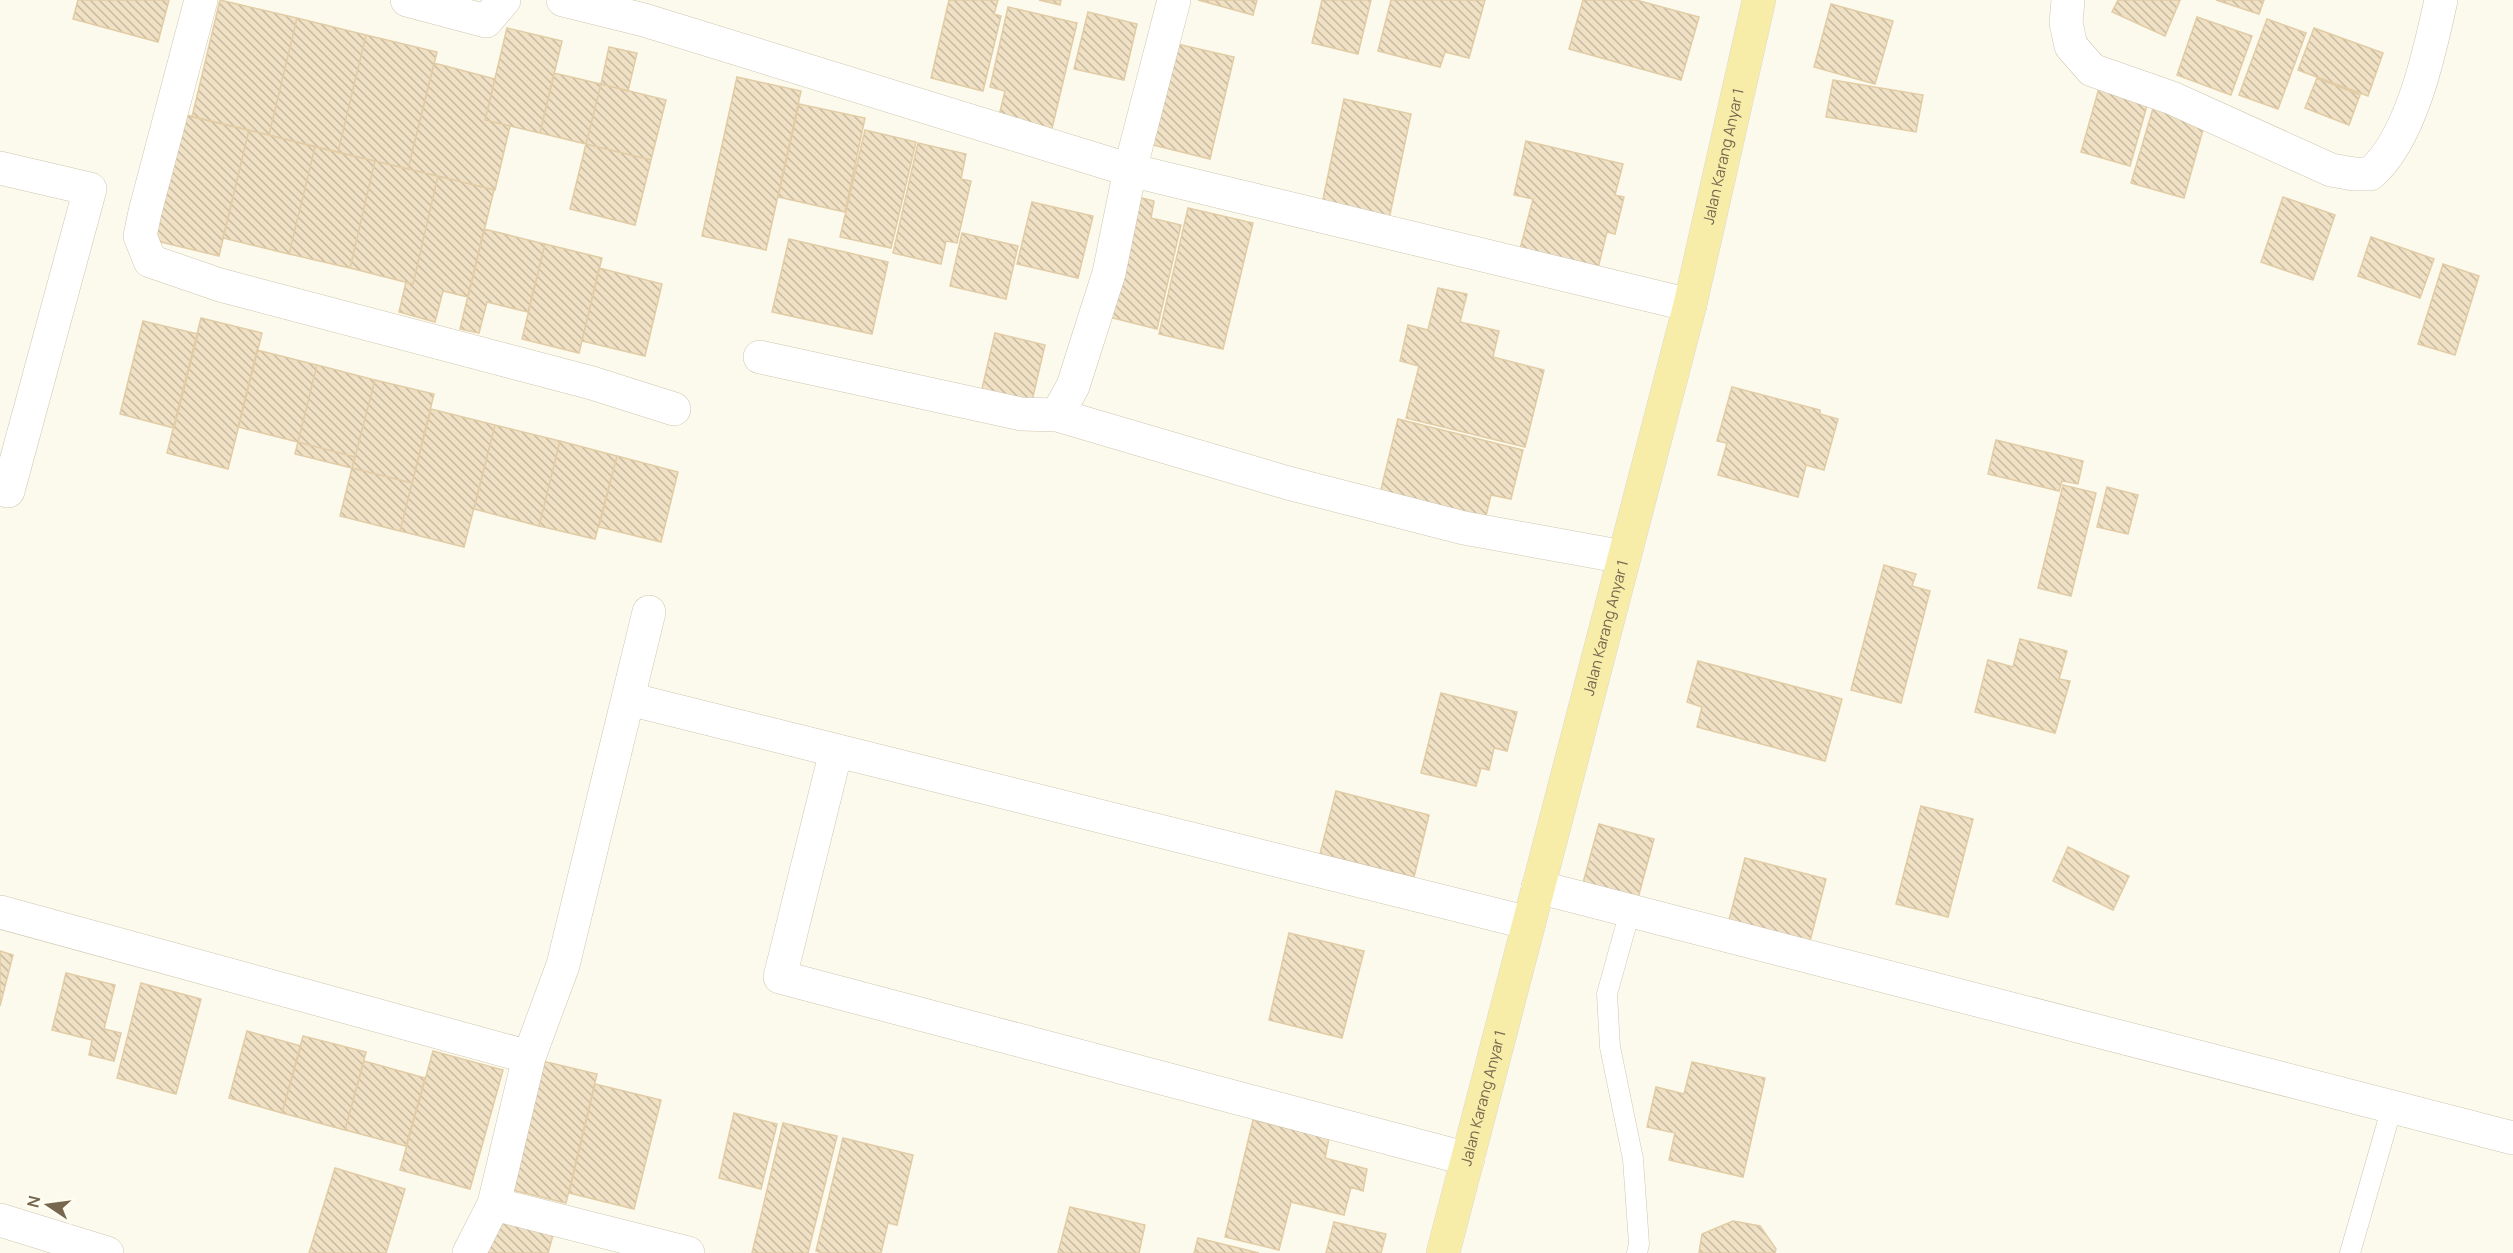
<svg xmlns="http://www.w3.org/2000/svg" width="2513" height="1253" viewBox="0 0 2513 1253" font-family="Manrope,sans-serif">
<defs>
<pattern id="building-back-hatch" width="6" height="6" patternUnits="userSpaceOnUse" patternTransform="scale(1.5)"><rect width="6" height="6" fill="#f0e1c4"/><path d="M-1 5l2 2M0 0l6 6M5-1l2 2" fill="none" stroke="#c7baa2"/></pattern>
</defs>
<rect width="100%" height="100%" fill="#fcfaec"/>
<path fill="url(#building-back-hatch)" stroke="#e2cca5" stroke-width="1.5" d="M78 0H169L158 42 73 19Z
M220 0 297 18 269 135 192 117Z
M949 0H998L994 14 1001 16 983 91 931 78Z
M1039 0H1061L1060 5Z
M1198 0H1257L1253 15Z
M1322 0H1371L1358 54 1312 43Z
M1391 0H1485L1469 58 1445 52 1440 67 1378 51Z
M1583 0H1636L1699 17 1681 80 1569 49Z
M2118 0H2180L2165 36 2112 12Z
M2216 0H2264L2259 14Z
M1831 4 1893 21 1875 84 1814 67Z
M1008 7 1077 23 1049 141 996 128 1005 91 990 87Z
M1088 12 1137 24 1124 80 1074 69Z
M2197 17 2252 36 2231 95 2177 75Z
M297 18 366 35 338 152 269 135Z
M2267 19 2306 33 2278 109 2239 95Z
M507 28 562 41 540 133 485 120Z
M2314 28 2383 53 2368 96 2298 70Z
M366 35 437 52 408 169 338 152Z
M1173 43 1234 57 1210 159 1149 144Z
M609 47 637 53 628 91 601 84Z
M434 63 495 79 485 120 510 126 495 190 408 169Z
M554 73 601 84 586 144 540 133Z
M737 77 801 91 766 250 702 236Z
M2317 78 2360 95 2349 125 2305 108Z
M1833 80 1923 95 1916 132 1826 117Z
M2101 81 2150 95 2130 166 2081 152Z
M601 84 666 100 651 160 586 144Z
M1344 99 1411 114 1389 219 1322 204Z
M799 104 865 118 845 212 778 197Z
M2154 105 2206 119 2184 198 2131 183Z
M182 114 249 130 219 256 152 240Z
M249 130 315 147 289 254 223 238Z
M865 130 916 142 891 248 840 237Z
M1526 141 1623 164 1615 195 1624 197 1615 234 1607 232 1597 272 1519 253 1533 199 1514 195Z
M918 143 966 154 961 179 971 181 957 243 946 241 941 264 893 253Z
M586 144 651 160 635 225 570 209Z
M315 147 375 161 350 268 289 254Z
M375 161 438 176 413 284 350 268Z
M438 176 494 190 468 297 443 291 435 322 399 312 406 282 413 284Z
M1130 195 1154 201 1151 218 1181 225 1157 329 1101 315Z
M2283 197 2335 215 2313 280 2261 262Z
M1032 202 1093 216 1078 278 1017 264Z
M1188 208 1253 223 1223 349 1159 334Z
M484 229 545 244 528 312 487 302 479 333 460 329Z
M962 233 1018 246 1006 299 950 286Z
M2371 237 2434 259 2420 298 2358 276Z
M789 239 888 262 872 334 772 312Z
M545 244 602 258 579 353 522 339Z
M2443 264 2479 276 2455 355 2418 344Z
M599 268 662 284 645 356 582 341Z
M1438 288 1467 294 1460 322 1499 331 1493 357 1544 370 1525 447 1406 418 1419 366 1400 361 1408 325 1428 330Z
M201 318 262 333 228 469 167 453Z
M143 321 198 334 174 428 120 414Z
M995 333 1045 345 1031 405 981 393Z
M257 350 317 365 298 442 238 427Z
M317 365 375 380 355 457 298 442Z
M375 380 434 394 412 483 352 468Z
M1732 387 1820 410V414L1838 419 1824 470 1806 465 1798 497 1718 475 1727 443 1717 441Z
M431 409 495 425 464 547 400 531Z
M1398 419 1523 450 1511 499 1491 495 1483 528 1378 502Z
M495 425 560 441 539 526 474 509Z
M1996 440 2083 461 2078 484 2062 481 2059 491 1988 474Z
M560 441 617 456 595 539 539 526Z
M298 442 355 457 352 468 295 454Z
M617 456 678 472 661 542 599 527Z
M352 468 412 483 400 531 340 516Z
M2063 485 2096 493 2071 596 2038 588Z
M2107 487 2138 495 2128 534 2097 527Z
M1884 565 1916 574 1912 586 1930 591 1901 703 1851 690Z
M2020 639 2067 651 2059 679 2070 681 2055 733 1975 712 1988 660 2013 667Z
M1698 661 1842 699 1825 761 1697 727 1702 707 1687 702Z
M1441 693 1517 712 1507 751 1494 748 1489 770 1481 768 1476 786 1421 773Z
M1336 791 1429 815 1414 877 1320 854Z
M1921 806 1973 819 1948 917 1896 904Z
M1599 824 1654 839 1638 898 1583 883Z
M2068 847 2129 876 2113 910 2053 881Z
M1745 858 1826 879 1810 941 1729 920Z
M1289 933 1364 951 1342 1038 1269 1020Z
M0 951 13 955 0 1006Z
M66 973 115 985 104 1029 121 1033 114 1061 89 1055 92 1040 52 1030Z
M141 983 201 999 176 1094 117 1078Z
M247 1031 301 1046 282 1113 229 1098Z
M303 1036 366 1052 345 1130 282 1113Z
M433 1051 503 1070 470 1189 400 1170Z
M534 1059 597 1074 566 1203 504 1188Z
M364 1061 425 1078 406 1146 345 1130Z
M1692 1062 1765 1078 1743 1177 1669 1160 1675 1133 1647 1127 1656 1087 1684 1094Z
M595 1084 661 1100 634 1209 569 1193Z
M734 1113 777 1124 761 1189 719 1178Z
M1253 1120 1329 1138 1325 1158 1367 1169 1363 1191 1351 1187 1344 1215 1291 1202 1279 1250 1225 1237Z
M783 1123 837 1136 808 1253H752Z
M843 1138 913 1155 897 1225 888 1223 881 1253H822L816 1251Z
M335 1168 405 1189 386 1253H309Z
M1070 1207 1145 1225 1139 1253H1058Z
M493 1212 555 1228 548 1253H483Z
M1733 1221 1760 1226 1776 1249 1775 1253H1699L1702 1234Z
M1334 1222 1386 1234 1381 1253H1326Z
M1198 1238 1259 1253H1194Z"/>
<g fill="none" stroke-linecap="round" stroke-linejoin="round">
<g stroke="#cec6b1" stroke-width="21">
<path id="lane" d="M1630 911 1607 994 1610 1047 1633 1159 1639 1244 1637 1253
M2350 1253 2392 1107"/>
</g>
<g stroke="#cec6b1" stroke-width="34">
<path id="street" d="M201 0 145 212 140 236 150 261 220 285 592 383 674 409
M407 0 486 21 504 0
M563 0 644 20 1130 170 1690 305
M2068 0 2066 23 2071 46 2092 70 2172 98 2331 170 2354 174H2370C2411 140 2430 51 2441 0
M0 168 90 189 8 491 0 489
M760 357 1021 414 1057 415 1073 386 1109 273 1130 170 1174 0
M1057 415 1288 483 1464 528 1624 557
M629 699 1529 923
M836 751 780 977 1468 1159
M1538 887 2513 1138
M0 912 529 1057
M494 1204 529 1057 563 965 649 612
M0 1220 107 1253
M469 1253 494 1204 688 1253"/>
</g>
<g stroke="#dcd7d1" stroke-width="34">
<g id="primary">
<path id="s1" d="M1443 1253 1690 305 1759 0"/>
</g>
</g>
<use href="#lane" stroke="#fff" stroke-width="20"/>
<use href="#street" stroke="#fff" stroke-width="33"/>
<use href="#primary" stroke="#f7eda8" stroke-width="33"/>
</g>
<g text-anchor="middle" stroke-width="6" stroke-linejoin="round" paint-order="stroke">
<g font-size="15" fill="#77674f" stroke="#fefdf2">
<text dy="5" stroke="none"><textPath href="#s1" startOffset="1132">Jalan Karang Anyar 1</textPath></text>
<text dy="5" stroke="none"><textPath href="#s1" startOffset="646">Jalan Karang Anyar 1</textPath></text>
<text dy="5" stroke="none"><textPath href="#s1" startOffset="160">Jalan Karang Anyar 1</textPath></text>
</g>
</g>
<g transform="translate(48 1205) rotate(283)" stroke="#fefdf2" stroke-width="4.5" paint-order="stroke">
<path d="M0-4.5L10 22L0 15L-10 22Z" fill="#77674f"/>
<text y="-9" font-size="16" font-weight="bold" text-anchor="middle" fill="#77674f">N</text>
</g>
</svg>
